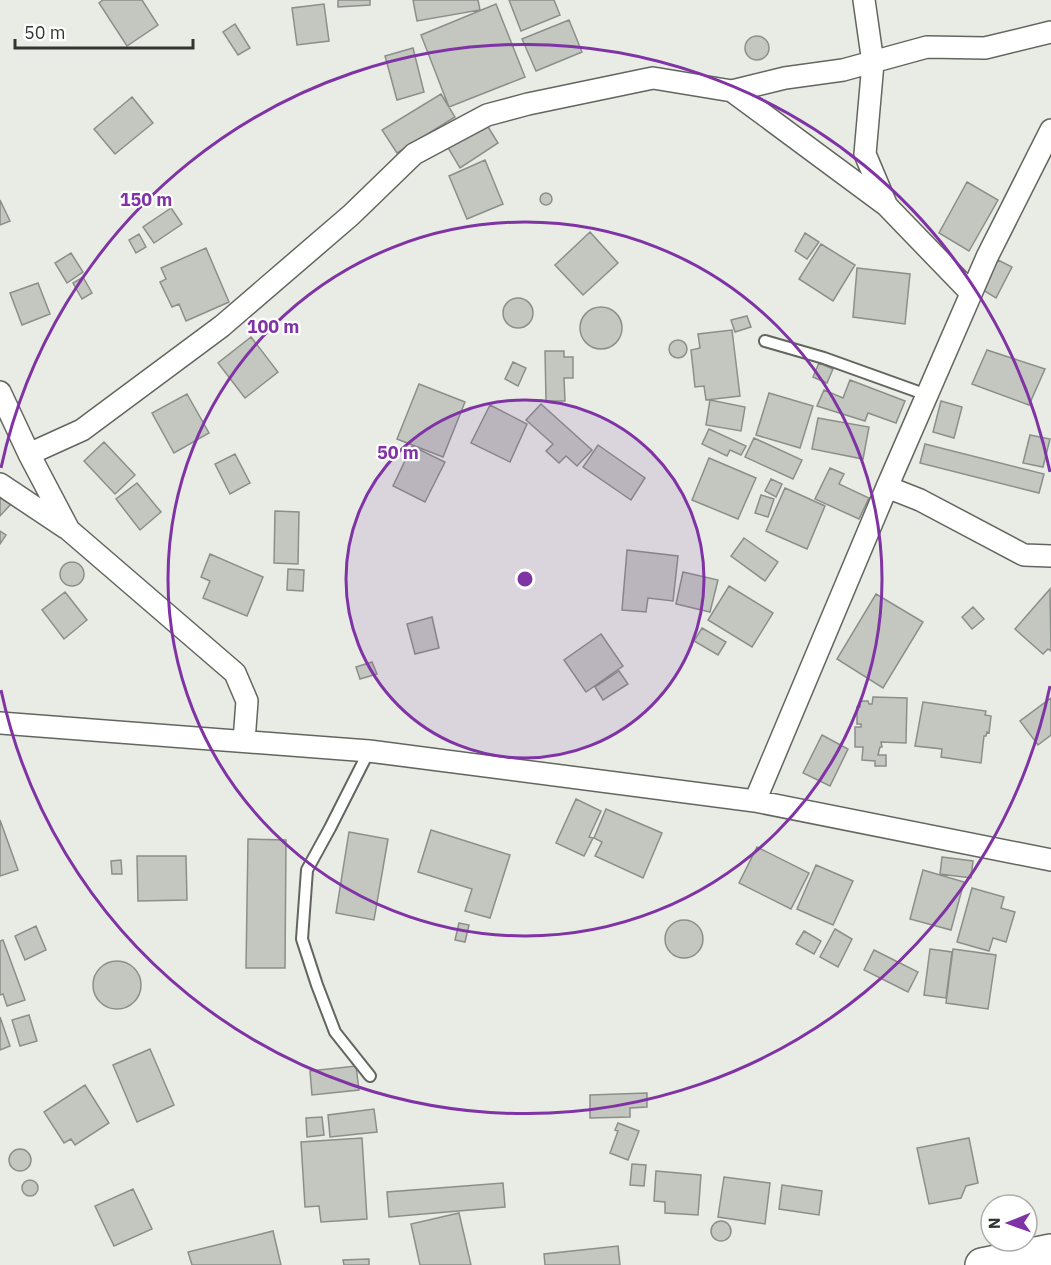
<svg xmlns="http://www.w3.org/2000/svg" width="1051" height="1265" viewBox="0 0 1051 1265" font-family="'IBM Plex Sans',sans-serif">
<rect width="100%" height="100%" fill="#e8ece5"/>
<path fill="#c3c7c0" stroke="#8b8f89" stroke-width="1.5" d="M103 0H142L158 25 127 46 99 3Z
M338 0H370V5L338 7Z
M413 0H478L480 10 417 21Z
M509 0H554L560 15 521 31Z
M324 4 329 41 297 45 292 8Z
M496 4 525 77 449 107 421 35Z
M569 20 582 52 536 71 522 39Z
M235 24 250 48 238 55 223 32Z
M745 48a12 12 0 1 1 24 0a12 12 0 1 1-24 0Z
M413 48 424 92 397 100 385 56Z
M441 94 455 117 397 153 382 130Z
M132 97 153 123 115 154 94 129Z
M485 122 498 143 460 168 447 146Z
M485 160 503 204 467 219 449 176Z
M967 182 998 200 969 251 939 233Z
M540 199a6 6 0 1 1 12 0a6 6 0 1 1-12 0Z
M0 200 10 221 0 225Z
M171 208 182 224 154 243 143 227Z
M590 232 618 263 583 295 555 265Z
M805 233 819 242 807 259 795 251Z
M139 234 146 247 136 253 129 240Z
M821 244 855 265 833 301 799 279Z
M206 248 229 302 186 321 179 304 172 307 160 282 166 279 161 268Z
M71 253 83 272 67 283 55 263Z
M998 260 1012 267 996 298 983 290Z
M857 268 910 274 905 324 853 317Z
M83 277 92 293 82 299 73 283Z
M38 283 50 314 22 325 10 293Z
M503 313a15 15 0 1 1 30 0a15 15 0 1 1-30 0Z
M580 328a21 21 0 1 1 42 0a21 21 0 1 1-42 0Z
M747 316 751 327 735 332 731 320Z
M732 330 740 396 706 400 704 386 695 387 691 350 700 348 698 334Z
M251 337 278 372 245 398 218 363Z
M669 349a9 9 0 1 1 18 0a9 9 0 1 1-18 0Z
M987 350 1045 369 1029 405 972 384Z
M545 351H564V357H573V378H564L565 401H546Z
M513 362 526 368 518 386 505 379Z
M819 363 833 369 827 383 813 377Z
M850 380 905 401 896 423 868 413 865 421 817 406 824 390 843 398Z
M419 384 465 402 443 457 397 439Z
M769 393 813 406 800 448 756 435Z
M187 394 209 433 174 453 152 413Z
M710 400 745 407 741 431 706 425Z
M941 401 962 407 954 438 933 432Z
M541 404 592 450 577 466 566 456 559 463 546 451 553 444 526 420Z
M490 405 527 424 510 462 471 443Z
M818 418 869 427 863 459 812 449Z
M709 429 746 446 741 455 730 450 727 456 702 444Z
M1030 435 1050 439 1043 467 1023 463Z
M754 438 802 460 793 479 745 457Z
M104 442 135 475 115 494 84 461Z
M925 444 1044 474 1039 493 920 463Z
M598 445 645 478 631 500 583 467Z
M412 446 445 462 425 502 393 486Z
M235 454 250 483 230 494 215 464Z
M709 458 756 478 738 519 692 500Z
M830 468 844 474 839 484 869 498 859 519 815 499Z
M771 479 782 484 776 497 765 491Z
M137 483 161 512 140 530 116 499Z
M785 488 825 506 807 549 766 531Z
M0 494 11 504 0 516Z
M761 495 774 499 768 517 755 513Z
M275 511 299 512 298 564 274 563Z
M0 531 6 535 0 544Z
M744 538 778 562 765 581 731 556Z
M627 550 678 556 673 601 648 598 646 612 622 610Z
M210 554 263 577 247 616 203 598 210 581 201 577Z
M60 574a12 12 0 1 1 24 0a12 12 0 1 1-24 0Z
M288 569 304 570 303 591 287 590Z
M683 572 718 580 710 612 676 604Z
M729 586 773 613 752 647 708 620Z
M1050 589 1051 651 1048 649 1043 654 1015 629Z
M65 592 87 620 64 639 42 610Z
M876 594 923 622 883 688 837 659Z
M973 607 984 619 972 629 962 617Z
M432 617 439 648 415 654 407 624Z
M702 628 726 642 718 655 694 641Z
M601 634 623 666 586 692 564 660Z
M372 662 377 674 360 679 356 667Z
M619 671 628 684 603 700 595 687Z
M873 697 907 698 906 743 881 742 882 747H880L878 755H886V766H875V761L862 760 863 747H855V727H861V724H857V707H860V701H868L869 704H872Z
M1051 698V735L1038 745 1020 721Z
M923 702 986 711 985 715 991 716 989 733 987 732 986 736H984L981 763 941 757 942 749 915 746Z
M822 735 848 749 830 786 803 773Z
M576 799 601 811 589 837 593 838 584 856 556 843Z
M606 809 662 833 643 878 595 856 602 842 594 838Z
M0 820 18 870 0 876Z
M431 830 510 855 490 918 465 911 472 889 418 872Z
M349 832 388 839 374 920 336 913Z
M248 839 286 840 285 968H246Z
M757 847 809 873 791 909 739 883Z
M137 856H186L187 900 138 901Z
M942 857 973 861 971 878 940 874Z
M121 860 122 874H112L111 861Z
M816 865 853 881 833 925 797 909Z
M923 870 964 882 951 930 910 919Z
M972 888 1004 897 1001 908 1015 912 1006 942 993 938 989 951 957 942Z
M665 939a19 19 0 1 1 38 0a19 19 0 1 1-38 0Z
M459 923 469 925 465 942 455 940Z
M36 926 46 950 25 960 15 936Z
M835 929 852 939 838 967 820 957Z
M804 931 821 941 814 954 796 944Z
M3 940 25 1000 7 1006 3 994 0 995V941Z
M930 949 952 952 946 998 924 995Z
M953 949 996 955 988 1009 946 1003Z
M874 950 918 972 908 992 864 970Z
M93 985a24 24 0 1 1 48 0a24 24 0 1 1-48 0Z
M29 1015 37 1041 20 1046 12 1020Z
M0 1017 10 1046 0 1050Z
M150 1049 174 1105 137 1122 113 1065Z
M356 1066 359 1090 312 1095 310 1071Z
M85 1085 109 1123 75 1145 71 1139 64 1143 44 1112Z
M647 1093V1107L630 1108V1117L590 1118V1095Z
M374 1109 377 1132 330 1137 328 1115Z
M322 1117 324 1135 307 1137 306 1118Z
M618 1123 639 1131 628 1160 610 1153 618 1131 615 1130Z
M362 1138 367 1219 321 1222 319 1206 305 1207 301 1142Z
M969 1138 978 1183 966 1186 961 1198 929 1204 917 1148Z
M9 1160a11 11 0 1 1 22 0a11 11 0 1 1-22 0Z
M632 1164 646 1165 644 1186 630 1185Z
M656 1171 701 1175 698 1215 665 1213V1202L654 1201Z
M724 1177 770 1183 765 1224 718 1217Z
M22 1188a8 8 0 1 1 16 0a8 8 0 1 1-16 0Z
M503 1183 505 1207 389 1217 387 1192Z
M782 1185 822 1191 819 1215 779 1209Z
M133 1189 152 1229 114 1246 95 1206Z
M459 1213 471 1265H420L411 1224Z
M711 1231a10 10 0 1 1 20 0a10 10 0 1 1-20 0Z
M273 1231 281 1265H192L188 1252Z
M618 1246 620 1265H545L544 1254Z
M369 1259V1265H344L343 1260Z"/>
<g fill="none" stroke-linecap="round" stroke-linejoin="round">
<g stroke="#62665f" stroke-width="14">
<path id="service" d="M765 341 824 358 927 395
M369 751 330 828 307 870 302 939 317 985 335 1032 370 1076"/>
</g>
<g stroke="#62665f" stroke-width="24">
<path id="minor" d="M864 0 873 63 865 154 886 204
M732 91 785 78 843 70 927 47 985 48 1051 32
M0 392 29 454 69 530 235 673 247 701 244 741
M29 454 82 430 222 326 351 215 414 154 487 115 528 104 648 79 653 78 732 91 886 205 971 293
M0 484 66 528
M887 487 920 500 1024 555 1051 556
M0 723 369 751 755 801 1051 860
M755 801 887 487 987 257 1051 130"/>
</g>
<g stroke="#62665f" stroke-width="36">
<path id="trunk" d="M982 1265 1051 1251"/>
</g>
<use href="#service" stroke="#fff" stroke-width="10"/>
<use href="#minor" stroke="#fff" stroke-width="21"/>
<use href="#trunk" stroke="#fff" stroke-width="33"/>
</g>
<circle cx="525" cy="579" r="179" fill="#7f33a4" fill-opacity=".12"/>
<g fill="none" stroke="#7f33a4" stroke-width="3">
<circle cx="525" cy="579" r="179"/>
<circle cx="525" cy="579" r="357"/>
<path d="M1050 686A536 536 0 0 1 1 690M1 468A536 536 0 0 1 1050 472"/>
</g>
<circle cx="525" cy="579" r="9" fill="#7f33a4" stroke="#fff" stroke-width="3"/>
<g font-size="18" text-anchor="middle" font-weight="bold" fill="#7f33a4" stroke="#fff" stroke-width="4.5" stroke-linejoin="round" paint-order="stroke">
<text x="146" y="206">150 m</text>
<text x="273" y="333">100 m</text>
<text x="398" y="459">50 m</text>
</g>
<g transform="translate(1009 1223) rotate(269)"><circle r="28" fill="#ffffff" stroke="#adaead" stroke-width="1.5"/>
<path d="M0-4.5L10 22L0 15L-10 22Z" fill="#7f33a4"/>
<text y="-9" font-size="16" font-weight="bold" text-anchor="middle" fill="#333532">N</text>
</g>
<path d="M15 39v9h178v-9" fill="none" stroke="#333532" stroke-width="3"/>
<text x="24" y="39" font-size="18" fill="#333532" stroke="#ffffff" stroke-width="4.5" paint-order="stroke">50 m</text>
</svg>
